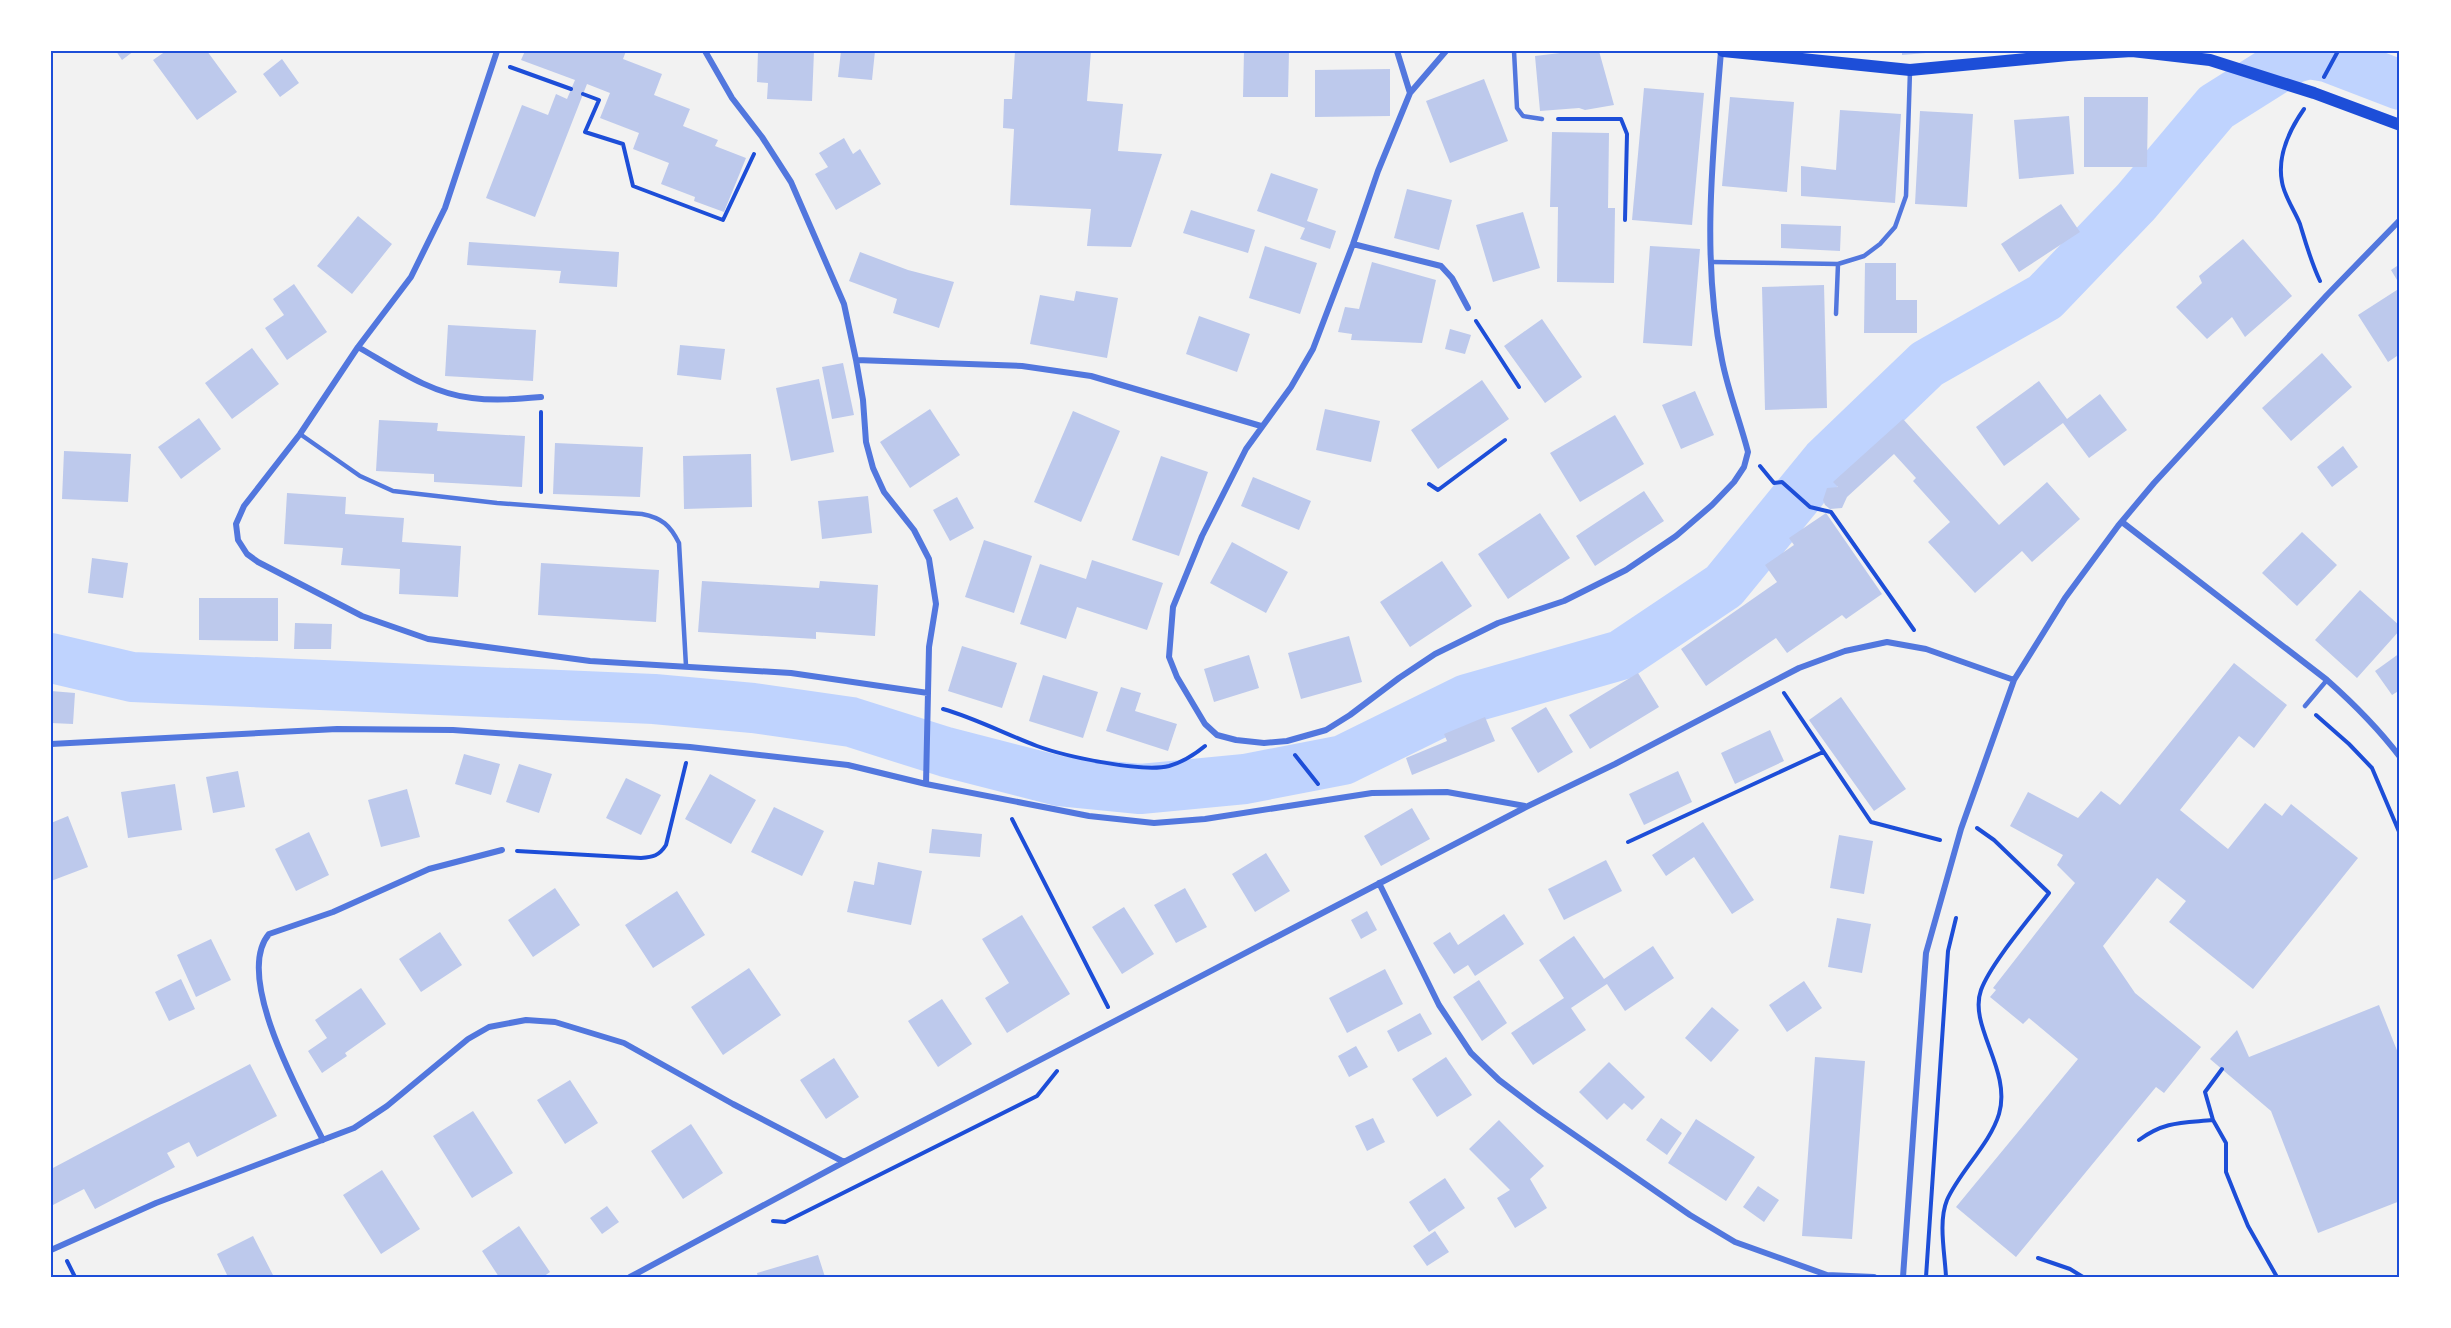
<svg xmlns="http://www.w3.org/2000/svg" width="2451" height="1328" viewBox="0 0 2451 1328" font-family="Manrope,sans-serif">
<rect width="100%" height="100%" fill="#f2f2f2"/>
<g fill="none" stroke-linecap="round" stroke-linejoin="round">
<path stroke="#bfd3fe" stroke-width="50" d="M51 658 132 677 654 699 753 708 851 722 946 752 1059 781 1140 789 1245 779 1343 760 1467 699 1621 655 1724 586 1826 461 1927 364 2045 297 2136 202 2216 107 2294 58 2309 54 2327 57 2400 85"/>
</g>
<path fill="#bdc9ec" d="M116 51H134L122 60Z
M166 51H207L237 92 197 120 153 60Z
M525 51H626L623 59 662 74 654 95 690 109 683 126 718 140 715 146 746 158 724 212 694 201 695 197 661 184 669 163 633 149 639 133 600 118 610 93 587 84 535 217 486 198 522 105 548 115 556 94 567 99 575 80 521 60Z
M758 51H814L812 101 767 99 768 83 757 82Z
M841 51H875L872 80 838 77Z
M1015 51H1091L1087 101 1123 104 1118 151 1162 154 1131 247 1087 246 1091 209 1010 205 1014 129 1003 128 1004 99H1012Z
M1244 51H1289L1288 97H1243Z
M1577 51H1599L1614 105 1585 110 1579 108 1540 111 1535 56Z
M1902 51H1926V53L1902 55Z
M282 59 299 83 280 97 263 74Z
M1390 69V116L1315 117V70Z
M1484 79 1508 141 1450 163 1426 101Z
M1644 88 1704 93 1692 225 1632 220Z
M1730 97 1794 102 1787 192 1722 186Z
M2084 97H2148L2147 167H2084Z
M1840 110 1901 114 1895 203 1801 196V166L1836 170Z
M1920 111 1973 114 1967 207 1915 204Z
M2069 116 2074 174 2019 179 2014 120Z
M1552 132 1609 133 1608 208H1615L1614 283 1557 282 1558 207H1550Z
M844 138 853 154 860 149 881 184 836 210 815 174 828 167 819 153Z
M1271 173 1318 189 1307 221 1336 231 1330 249 1300 239 1305 228 1257 211Z
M1407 189 1452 200 1439 250 1394 238Z
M2061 204 2080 232 2019 272 2001 244Z
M1191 210 1255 230 1248 253 1183 233Z
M1523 212 1540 268 1493 282 1476 225Z
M358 216 392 244 352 294 317 266Z
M1781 224 1841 226 1840 251 1781 248Z
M2243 239 2292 296 2245 337 2232 317 2207 339 2176 307 2202 283 2199 276Z
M469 242 619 252 617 287 559 283 561 271 467 265Z
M1265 246 1317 263 1300 314 1249 298Z
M1650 246 1700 249 1692 346 1643 343Z
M860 252 908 270 954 282 939 328 893 313 897 299 849 281Z
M1372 262 1436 280 1422 343 1351 340 1352 334 1338 332 1345 307 1359 309Z
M1865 263H1896V300H1917V333H1864Z
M2400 264V285L2391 270Z
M294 284 327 332 287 360 265 328 284 315 273 299Z
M1824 285 1827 408 1765 410 1762 287Z
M2400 288V354L2388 362 2358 315Z
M1076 291 1118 298 1107 358 1030 344 1040 295 1074 301Z
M1199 316 1250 334 1237 372 1186 354Z
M1542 319 1582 377 1545 403 1504 346Z
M448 325 536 330 533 381 445 376Z
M1450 329 1471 335 1465 354 1445 349Z
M680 345 725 349 721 380 677 375Z
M252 348 279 384 232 419 205 383Z
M2322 353 2352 387 2291 441 2262 408Z
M843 363 854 415 832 419 822 367Z
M819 379 834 452 791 461 776 388Z
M1482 380 1509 419 1438 469 1411 430Z
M2039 381 2067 419 2100 394 2127 430 2089 458 2063 423 2004 466 1976 427Z
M1695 391 1714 435 1681 449 1662 405Z
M930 409 960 455 910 488 880 442Z
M1325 409 1380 421 1371 462 1316 450Z
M1073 411 1120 431 1081 522 1034 502Z
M1615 415 1644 464 1580 502 1550 453Z
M199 418 221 449 181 479 158 447Z
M1903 419 1999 525 2047 482 2080 519 2032 562 2022 551 1975 593 1928 542 1950 522 1913 481 1916 478 1894 454 1847 497 1842 508 1830 509 1825 505 1823 500 1827 488 1838 487 1833 482Z
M379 420 438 423 437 431 525 436 522 487 434 482V474L376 471Z
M555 443 643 447 640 497 553 494Z
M2343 446 2358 467 2332 487 2317 467Z
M64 451 131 454 128 502 62 499Z
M751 454 752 507 684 509 683 456Z
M1161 456 1208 472 1179 556 1132 540Z
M1253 477 1311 501 1299 530 1241 506Z
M1644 491 1664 521 1595 566 1576 536Z
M287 493 346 497 345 514 404 518 402 542 461 546 458 597 399 594 400 569 341 565 343 548 284 544Z
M868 496 872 533 822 539 818 501Z
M957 497 974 528 950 541 933 510Z
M1540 513 1570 558 1508 599 1478 554Z
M1826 513 1882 594 1846 619 1842 615 1787 653 1776 638 1706 686 1681 649 1777 582 1765 565 1794 545 1789 538Z
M2302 532 2337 565 2297 606 2262 573Z
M984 540 1032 556 1014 613 965 597Z
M1232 542 1288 572 1266 613 1210 583Z
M92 558 128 563 123 598 88 593Z
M1092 560 1163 583 1147 630 1077 607 1066 639 1020 624 1040 564 1086 579Z
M1442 561 1472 606 1410 647 1380 602Z
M541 563 659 570 656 622 538 615Z
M702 581 819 588 820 581 878 585 875 636 816 632V639L698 632Z
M2360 590 2400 626V630L2357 678 2315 640Z
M199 598H278V641L199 640Z
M295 623 332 624 331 649H294Z
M1349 636 1362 682 1301 699 1288 653Z
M962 646 1017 663 1002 708 948 691Z
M2400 653V690L2392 695 2375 671Z
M1249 655 1259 688 1214 702 1204 669Z
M2234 663 2287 705 2254 748 2239 736 2180 810 2228 849 2265 803 2282 816 2291 804 2358 858 2253 989 2169 922 2186 901 2157 878 2103 946 2135 993 2201 1047 2164 1093 2156 1087 2016 1257 1956 1207 2078 1059 2029 1018 2023 1024 1990 997 1996 990 1993 988 2075 883 2057 865 2063 855 2010 826 2028 792 2078 818 2101 791 2120 805Z
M1638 673 1659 707 1590 749 1569 715Z
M1043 675 1098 692 1083 738 1029 721Z
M1121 687 1141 693 1135 711 1177 724 1168 751 1106 731Z
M51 691 75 693 73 724 51 723Z
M1841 697 1906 789 1874 811 1809 720Z
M1546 707 1573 752 1538 773 1511 728Z
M1485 717 1495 741 1412 775 1406 758 1447 741 1444 734Z
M1770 730 1784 761 1735 784 1721 753Z
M464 754 500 764 491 795 455 784Z
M519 764 552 774 539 813 506 802Z
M238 771 245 807 213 813 206 777Z
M1678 771 1692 802 1644 825 1629 794Z
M710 774 756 800 731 844 685 819Z
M626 778 661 795 641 835 606 818Z
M175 784 182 830 128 838 121 792Z
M407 789 420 837 381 847 368 800Z
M774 807 824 831 802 876 751 852Z
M1412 808 1430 839 1381 866 1364 836Z
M68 816 88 867 51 881V823Z
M1703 822 1754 900 1732 914 1694 857 1666 876 1652 855Z
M932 829 982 834 980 857 929 853Z
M309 832 329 875 296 891 275 849Z
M1839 835 1873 841 1864 894 1830 888Z
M1266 853 1290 891 1255 912 1232 874Z
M1606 860 1622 891 1564 920 1548 889Z
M878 862 922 871 911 925 847 912 854 881 874 885Z
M555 888 580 925 533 957 508 920Z
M1185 888 1207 927 1176 943 1154 905Z
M677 891 705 935 653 968 625 925Z
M1124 907 1154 954 1122 974 1092 927Z
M1367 911 1377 930 1361 939 1351 920Z
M1504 914 1524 944 1475 976 1468 965 1454 974 1433 943 1450 932 1458 945Z
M1022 915 1070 994 1007 1033 985 998 1009 983 982 939Z
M1837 918 1871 924 1862 973 1828 967Z
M440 932 462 965 421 992 399 959Z
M1574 936 1604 979 1653 946 1674 978 1625 1011 1607 984 1571 1008 1586 1030 1533 1065 1511 1033 1564 998 1539 960Z
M211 939 231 980 196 997 177 955Z
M749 968 781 1015 723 1055 691 1007Z
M1385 969 1403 1004 1347 1033 1329 998Z
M181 979 195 1009 169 1021 155 992Z
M1479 980 1507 1023 1482 1041 1453 997Z
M1804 981 1822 1008 1787 1032 1769 1005Z
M361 988 386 1024 345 1053 347 1056 322 1073 308 1051 327 1038 315 1020Z
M942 999 972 1044 938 1067 908 1021Z
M2379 1005 2400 1058V1201L2318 1233 2271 1111 2210 1059 2237 1030 2249 1057Z
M1712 1007 1739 1030 1711 1062 1685 1038Z
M1420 1013 1432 1034 1398 1052 1387 1031Z
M1356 1046 1368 1067 1349 1077 1338 1056Z
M1446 1057 1472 1095 1437 1117 1412 1079Z
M1815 1057 1865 1061 1852 1239 1802 1236Z
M834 1058 859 1097 826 1119 800 1080Z
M1609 1062 1645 1097 1632 1110 1624 1103 1607 1120 1579 1092Z
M250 1064 277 1116 197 1157 189 1142 167 1153 175 1167 95 1209 84 1189 51 1206V1169Z
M570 1080 598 1123 565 1144 537 1100Z
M473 1111 513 1173 472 1198 433 1136Z
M1373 1118 1385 1142 1367 1151 1355 1126Z
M1661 1118 1682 1133 1667 1155 1646 1140Z
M1696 1119 1755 1157 1726 1201 1668 1163Z
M1499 1120 1544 1166 1530 1179 1547 1208 1515 1228 1497 1198 1510 1190 1469 1149Z
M691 1124 723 1173 683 1199 651 1151Z
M382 1170 420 1229 381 1254 343 1195Z
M1445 1178 1465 1208 1429 1232 1409 1202Z
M1758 1186 1779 1200 1764 1222 1743 1207Z
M607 1206 619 1222 602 1234 590 1218Z
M519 1226 550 1272 543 1277H499L482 1251Z
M1435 1231 1449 1252 1427 1266 1413 1246Z
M253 1236 274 1277H228L217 1254Z
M818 1255 825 1277H758L757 1273Z"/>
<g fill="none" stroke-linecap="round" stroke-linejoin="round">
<path stroke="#1d4ed8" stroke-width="4" d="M510 67 571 89
M2324 77 2338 51
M583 94 599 100 585 132 623 144 633 186 723 220 754 154
M2304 109C2290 129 2277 156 2282 182 2284 196 2295 211 2300 224 2306 244 2311 262 2320 281
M1558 119H1621L1627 134 1625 220
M1476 321 1519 387
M1760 466 1774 483 1782 482 1810 507 1831 512 1914 630
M1429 484 1438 490 1505 440
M541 492V412
M1784 693 1871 822 1940 840
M943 709C975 718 1005 734 1037 746 1064 756 1142 773 1169 766 1183 762 1194 755 1205 746
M2316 715 2349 744 2372 768 2400 834
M1295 755 1318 784
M1012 819 1108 1007
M1628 842 1823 752
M517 851 641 858C653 857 659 856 666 845L686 763
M2222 1069 2205 1092 2213 1120 2226 1143V1172L2236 1197 2248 1226 2277 1277
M2139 1140C2165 1121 2182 1123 2213 1120
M773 1221 785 1222 1037 1096 1057 1071
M2038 1258 2070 1269 2083 1277
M67 1261 75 1277
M1926 1277 1948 951 1956 918
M1946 1277C1945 1254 1938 1222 1947 1200 1960 1171 1990 1144 1999 1114 2012 1070 1968 1026 1981 990 1991 963 2030 918 2049 893L1994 840 1977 828
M2399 1277 2400 1276"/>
<path stroke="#5277de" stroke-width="4.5" d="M1514 51 1517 108 1523 116 1542 119
M1712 262 1838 264 1864 256 1880 244 1895 227 1906 196 1910 71
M1836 314 1838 264
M300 434 360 476 393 491 497 503 642 514C662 518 670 525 679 543L686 666
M2305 706 2327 680"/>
<path stroke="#5277de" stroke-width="6" d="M497 51 445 208 411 277 358 347 300 434 244 506 236 524 238 540 247 554 258 562 362 616 428 639 590 661 791 673 928 693
M705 51 732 98 762 137 791 182 844 304 856 360 863 400 866 442 873 468 884 492 914 530 929 559 936 604 929 647 926 784
M1397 51 1410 93
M1446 51 1410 93 1378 171 1353 244 1313 349 1291 387 1246 449 1202 536 1173 607 1169 657 1177 677 1205 724 1217 735 1236 740 1264 743 1287 741 1326 730 1350 715 1399 678 1435 654 1498 623 1564 601 1626 570 1676 536 1712 505 1734 482 1744 467 1748 452C1740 421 1728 391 1722 360 1701 258 1713 153 1721 51
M1353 244 1441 266 1452 278 1468 308
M358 347C393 367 431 394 472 398 495 401 518 399 541 397
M856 360 1022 366 1091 376 1261 426
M2122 522 2327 680C2354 704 2378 728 2400 757
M51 744 337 729 453 730 690 747 848 765 926 784 1089 816 1154 823 1205 819 1372 793 1447 792 1525 806
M1379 883 1439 1005 1471 1053 1499 1080 1540 1111 1690 1215 1735 1242 1827 1275 1874 1277
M323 1140C302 1098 233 976 269 934L333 912 429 869 502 850
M51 1250 156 1203 354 1128 387 1106 468 1039 489 1027 526 1020 555 1022 624 1043 733 1104 844 1162
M630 1277 844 1162 1526 807 1615 764 1799 668 1845 651 1887 642 1926 649 2014 680
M1903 1277 1926 953 1961 829 2014 680 2065 598 2118 526 2154 483 2327 295 2400 220"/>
<path stroke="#1d4ed8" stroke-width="12" d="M1723 51 1910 70 2068 55 2132 51 2210 60 2314 93 2400 125"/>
</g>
<rect width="2451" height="1328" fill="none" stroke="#ffffff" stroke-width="105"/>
<rect x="52" y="52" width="2346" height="1224" fill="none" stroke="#1d4ed8" stroke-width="2"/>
</svg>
